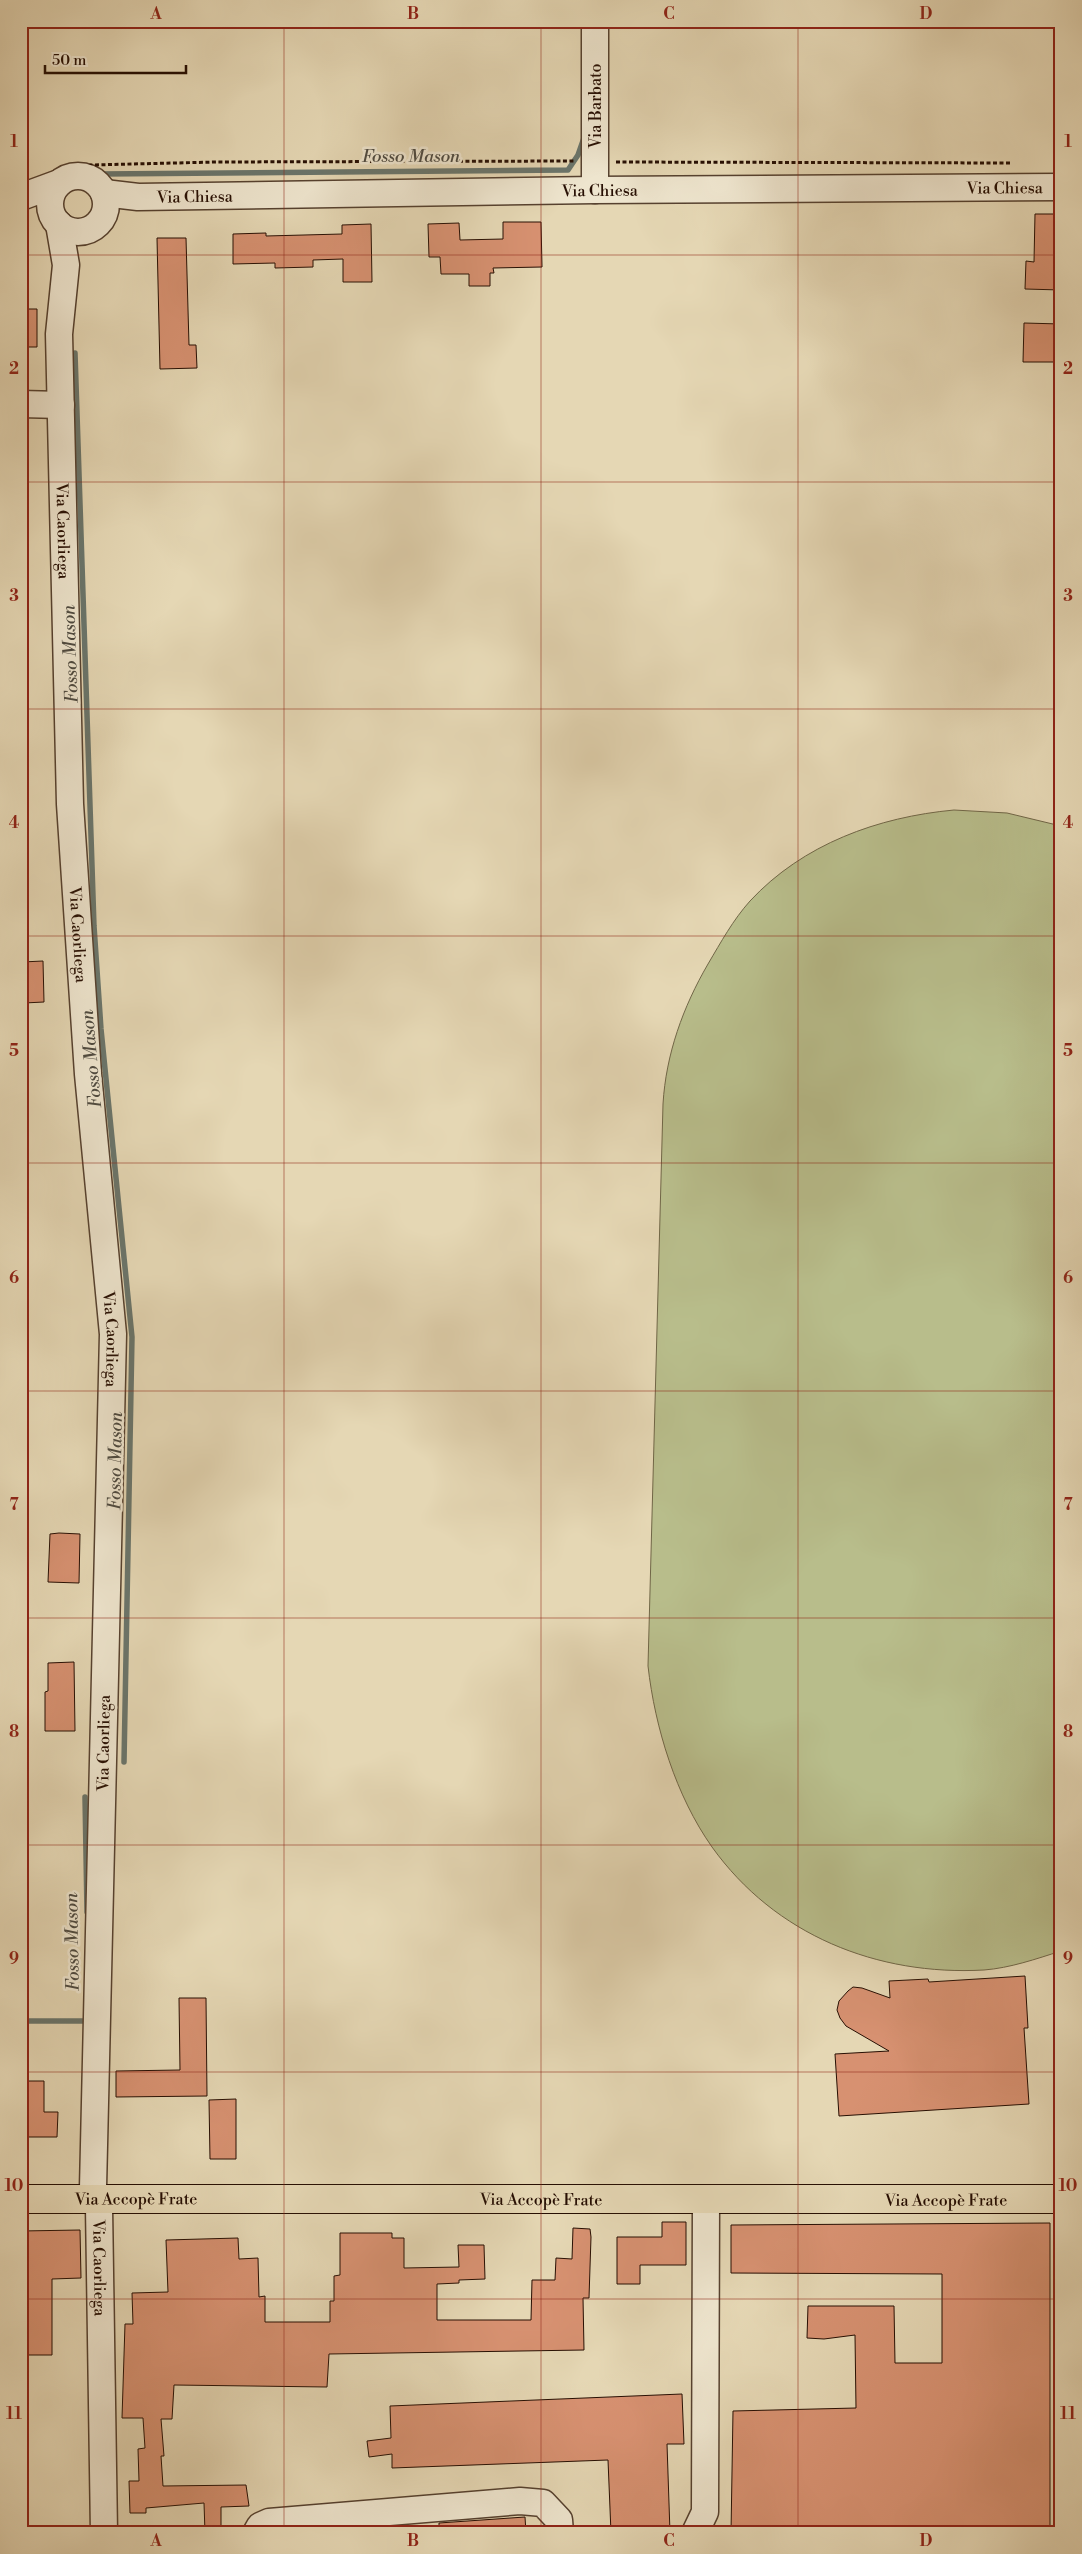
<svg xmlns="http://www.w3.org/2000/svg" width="1082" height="2554" viewBox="0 0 1082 2554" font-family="'Libre Bodoni',serif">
<rect width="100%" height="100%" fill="#e5d7b4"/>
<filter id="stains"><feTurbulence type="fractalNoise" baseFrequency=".004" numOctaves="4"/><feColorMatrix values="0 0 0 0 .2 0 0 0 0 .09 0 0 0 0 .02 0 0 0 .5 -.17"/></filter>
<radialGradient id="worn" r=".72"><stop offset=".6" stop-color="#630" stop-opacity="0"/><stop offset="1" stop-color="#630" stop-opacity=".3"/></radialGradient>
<path fill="#b8bd8b" stroke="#706647" d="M954 810 1007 813 1061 826V1951C1036 1959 1010 1968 984 1970 877 1976 775 1935 712 1847 676 1796 655 1728 648 1666L663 1104C666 1054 683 1007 708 964 721 942 733 920 750 901 803 844 878 817 954 810Z"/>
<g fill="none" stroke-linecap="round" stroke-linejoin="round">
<path stroke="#6a756b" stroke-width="5.5" d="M101 174 568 170 578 155 584 138
M75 353 94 926 101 1029 132 1337 124 1762
M85 1797 87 1912
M21 2021H88V2019"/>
</g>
<path fill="#d79171" stroke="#270f03" d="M1035 214H1061V290L1025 289 1026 261 1034 262Z
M503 222H541L542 267 493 268 494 273H490V286H469V274H441L440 257H429L428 224 459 223 460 240 503 239Z
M371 224 372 282H343V259L313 260V267L275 268V263L233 264V234L266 233V236L342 234V225Z
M157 238H186L189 345H196L197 368 160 369Z
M21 309H37V347H21Z
M1024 323 1061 324V362H1023Z
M43 961 44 1002 24 1003 22 962Z
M59 1533 80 1534 79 1583 48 1582 50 1534Z
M74 1662 75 1731H45V1692L48 1691V1663Z
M1025 1976 1028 2028H1024L1029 2104 839 2116 835 2054 889 2051 846 2026 840 2018 837 2010 839 2001 848 1991 853 1987 862 1988 890 1998 889 1981 928 1979 929 1982Z
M179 1998H206L207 2096 116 2097V2071L180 2070Z
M21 2081H44V2112H58L57 2137H21Z
M236 2099V2159H210L209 2100Z
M662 2222H686V2265H640V2284H617V2237H662Z
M1050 2223V2533H731L733 2411 856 2408 855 2335 824 2339 807 2338 808 2306H894L895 2363H942V2274L731 2273V2225Z
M573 2228 590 2229 591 2237 589 2298H583L584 2350 329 2354 327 2387 174 2385 172 2419H161L164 2456H161L163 2486 246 2485 249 2506 221 2507V2533H205L204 2503 146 2508V2513H130L129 2481H139L138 2449 145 2448 143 2418H122L125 2324H133L132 2293 168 2292 166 2240 238 2238 239 2259 258 2258 259 2297 265 2296V2322H330V2301H334V2276L340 2275V2233H392V2238H404V2268L459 2267 458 2245H484L485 2279 459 2280V2283L437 2284V2320H531L532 2280H555L556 2258 572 2259Z
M80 2230 81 2278 52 2279V2355H26V2279H21V2231Z
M682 2394 684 2444H667L670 2533H611L608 2460 392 2468V2454L369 2457 367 2441 391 2438 390 2406Z
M525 2517 526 2533H439V2523Z"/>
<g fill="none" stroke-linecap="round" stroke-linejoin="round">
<g stroke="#56412f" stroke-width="29">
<g id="minor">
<circle cx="78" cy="204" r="28"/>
<path d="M595 190V21"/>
<path id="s1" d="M104 193 138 197 595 190 1061 187"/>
<path d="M21 197 59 183"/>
<path id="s2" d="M59 224 66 265 59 334 70 804 88 1074 113 1334 93 2188 99 2207 104 2533"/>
<path d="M21 404 61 405"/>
<path d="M256 2533 260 2526 269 2522 520 2501 543 2503 559 2520 560 2533"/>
<path d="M695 2533 705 2512 706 2201"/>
</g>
</g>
<g stroke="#270f03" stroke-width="30">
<g id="major">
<path id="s3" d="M21 2199C368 2196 714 2202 1061 2199"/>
</g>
</g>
<path stroke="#270f03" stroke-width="3" stroke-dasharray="4 2.5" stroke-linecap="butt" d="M616 162 1012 163
M76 169 91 165 216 162 574 161"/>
<use href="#minor" stroke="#eee5ce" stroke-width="26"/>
<use href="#major" stroke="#e5d7b4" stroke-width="28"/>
</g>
<path fill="none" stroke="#8f2418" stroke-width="1" stroke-opacity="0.55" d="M284 21V2533M541 21V2533M798 21V2533M21 255H1061M21 482H1061M21 709H1061M21 936H1061M21 1163H1061M21 1391H1061M21 1618H1061M21 1845H1061M21 2072H1061M21 2299H1061"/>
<g text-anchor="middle" stroke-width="5" stroke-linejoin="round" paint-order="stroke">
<g font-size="16" fill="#270f03" stroke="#eee5ce">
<text transform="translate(595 106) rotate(-90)" y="6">Via Barbato</text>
<text dy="6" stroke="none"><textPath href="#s1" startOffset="901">Via Chiesa</textPath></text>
<text dy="6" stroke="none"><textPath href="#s1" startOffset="496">Via Chiesa</textPath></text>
<text dy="6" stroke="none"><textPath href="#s1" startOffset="91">Via Chiesa</textPath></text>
<text dy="6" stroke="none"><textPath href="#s2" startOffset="308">Via Caorliega</textPath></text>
<text dy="6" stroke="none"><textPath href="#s2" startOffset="712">Via Caorliega</textPath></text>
<text dy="6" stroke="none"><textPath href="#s2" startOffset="1118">Via Caorliega</textPath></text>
<text transform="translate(103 1743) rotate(-89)" y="6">Via Caorliega</text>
<text dy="6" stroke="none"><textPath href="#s3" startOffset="115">Via Accopè Frate</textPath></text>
<text dy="6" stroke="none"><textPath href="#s3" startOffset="520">Via Accopè Frate</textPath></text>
<text dy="6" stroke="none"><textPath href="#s3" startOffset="925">Via Accopè Frate</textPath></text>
<text dy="6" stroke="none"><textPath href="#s2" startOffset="2048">Via Caorliega</textPath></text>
</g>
<g font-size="18" font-style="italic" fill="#4e4a40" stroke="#eee5ce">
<text x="411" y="162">Fosso Mason</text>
<text transform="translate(70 654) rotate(-92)" y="6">Fosso Mason</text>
<text transform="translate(91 1059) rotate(-95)" y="6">Fosso Mason</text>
<text transform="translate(115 1461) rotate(-89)" y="6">Fosso Mason</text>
<text transform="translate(72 1942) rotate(-91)" y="6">Fosso Mason</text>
</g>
</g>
<rect width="1082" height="2554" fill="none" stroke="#e5d7b4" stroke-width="55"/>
<path d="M45 65v8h141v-8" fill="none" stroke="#270f03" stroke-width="2.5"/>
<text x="52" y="65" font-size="15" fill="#270f03" stroke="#eee5ce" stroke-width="4" paint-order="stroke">50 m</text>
<rect x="28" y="28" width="1026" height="2498" fill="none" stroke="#8f2418" stroke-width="2"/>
<g font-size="16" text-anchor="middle" font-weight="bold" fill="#8f2418">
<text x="156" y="19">A</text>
<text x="413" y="19">B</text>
<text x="669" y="19">C</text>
<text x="926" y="19">D</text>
<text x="14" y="147">1</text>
<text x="1068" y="147">1</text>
<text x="14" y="374">2</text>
<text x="1068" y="374">2</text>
<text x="14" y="601">3</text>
<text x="1068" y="601">3</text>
<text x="14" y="828">4</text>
<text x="1068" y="828">4</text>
<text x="14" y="1056">5</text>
<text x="1068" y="1056">5</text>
<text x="14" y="1283">6</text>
<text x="1068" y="1283">6</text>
<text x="14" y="1510">7</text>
<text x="1068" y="1510">7</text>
<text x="14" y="1737">8</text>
<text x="1068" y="1737">8</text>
<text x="14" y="1964">9</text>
<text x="1068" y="1964">9</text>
<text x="14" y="2191">10</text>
<text x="1068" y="2191">10</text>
<text x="14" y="2419">11</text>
<text x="1068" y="2419">11</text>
<text x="156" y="2546">A</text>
<text x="413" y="2546">B</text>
<text x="669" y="2546">C</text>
<text x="926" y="2546">D</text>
</g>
<rect width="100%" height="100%" filter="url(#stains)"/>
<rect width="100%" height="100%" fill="url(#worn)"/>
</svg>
